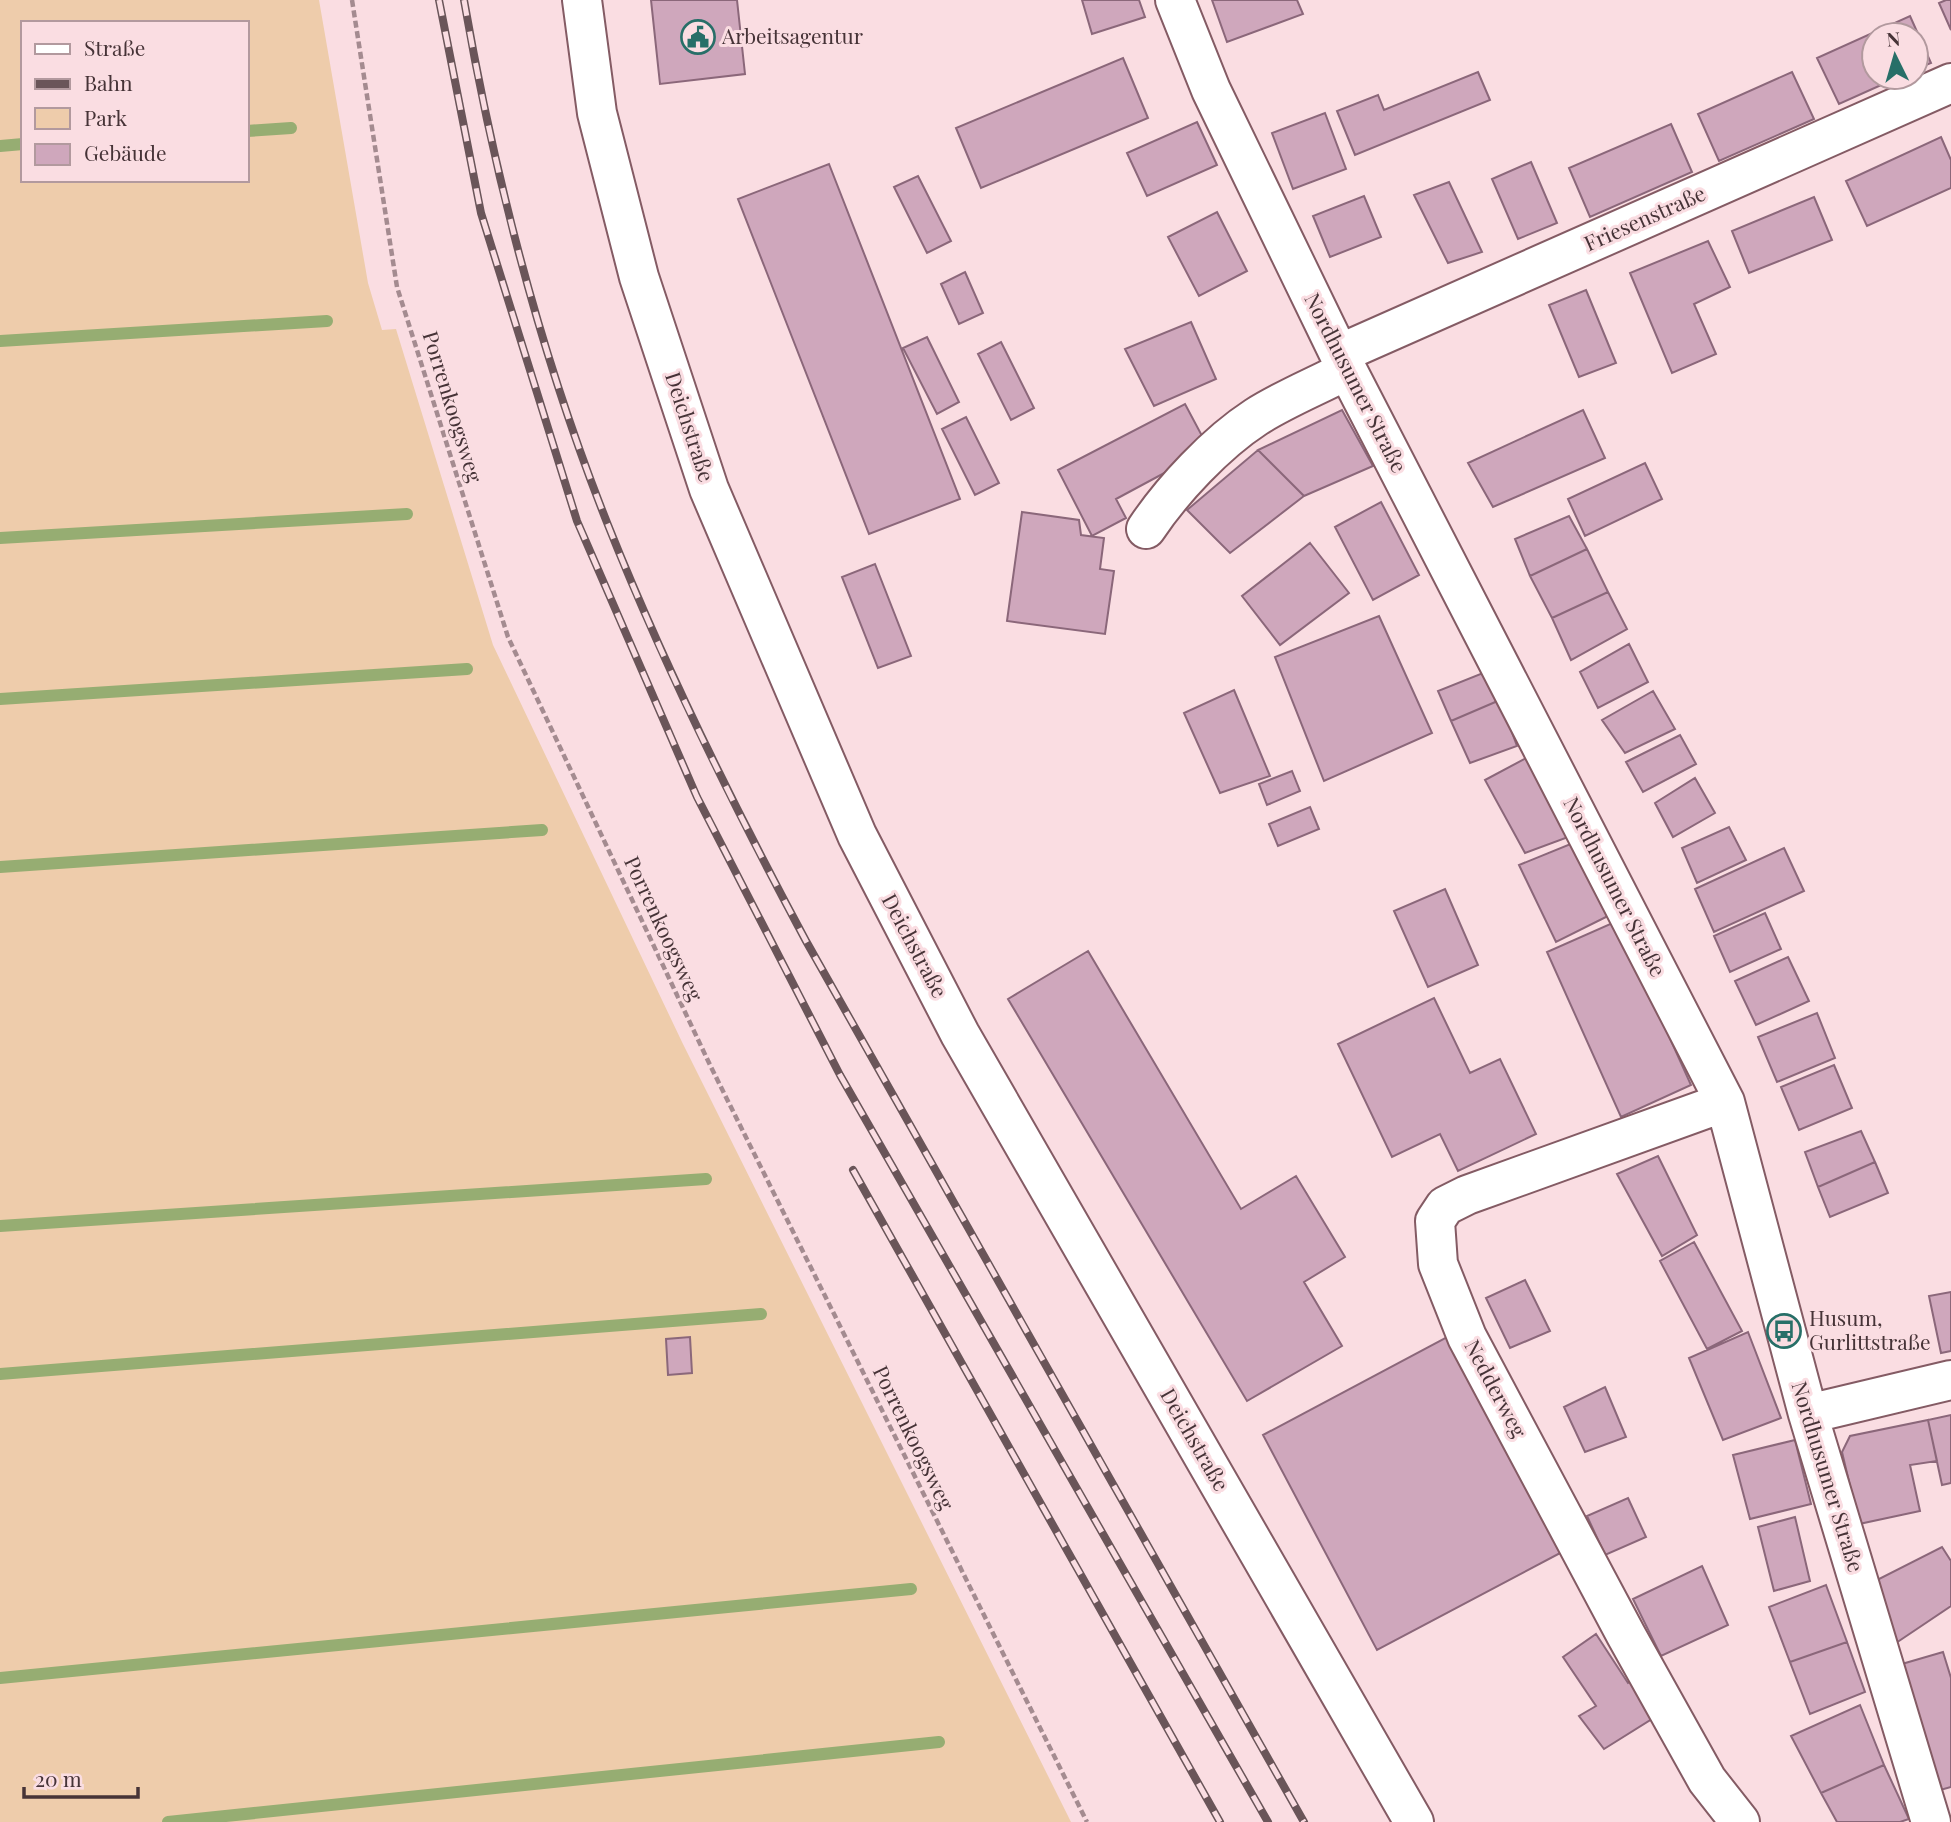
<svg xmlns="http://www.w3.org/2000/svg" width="1951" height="1822" viewBox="0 0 1951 1822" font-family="'Playfair Display',serif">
<rect width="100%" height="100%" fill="#fadde2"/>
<path fill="#eeccab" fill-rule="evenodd" d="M0 0H319L368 283 382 330 396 329 493 645 682 1042 1071 1822H0ZM23 23H247V180H23Z"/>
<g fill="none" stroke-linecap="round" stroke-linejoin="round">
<path stroke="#96ad72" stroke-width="12" d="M247 131 291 128
M0 146 23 144
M0 341 327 321
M0 538 407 514
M0 699 467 669
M0 867 542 830
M0 1226 706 1179
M0 1374 761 1314
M0 1678 911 1589
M168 1822 939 1742"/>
</g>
<path fill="#cfa7bc" stroke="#8b677a" stroke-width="2" d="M651 0H737L745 74 660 84Z
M1082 0H1139L1145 17 1092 34Z
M1212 0H1297L1303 14 1227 42Z
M1946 0H1951V30L1939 3Z
M1910 16 1931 63 1916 69V35H1874V77H1899L1839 104 1817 58Z
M1123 58 1148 118 981 188 956 128Z
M1478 72 1490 100 1355 155 1337 111 1378 95 1384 110Z
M1792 72 1814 119 1719 161 1698 114Z
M1325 113 1346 169 1293 189 1272 133Z
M1197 122 1217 165 1147 196 1127 153Z
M1671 124 1692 172 1590 217 1569 168Z
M1941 137 1951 160V188L1867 226 1846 181Z
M1531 162 1557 223 1518 239 1492 179Z
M829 164 960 499 869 534 738 199Z
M918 176 951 241 927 253 894 187Z
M1449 182 1482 252 1448 263 1414 195Z
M1364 196 1381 237 1330 257 1313 216Z
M1814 197 1832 240 1749 273 1732 231Z
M1217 212 1247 271 1199 296 1168 237Z
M1708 241 1730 287 1694 304 1716 354 1672 373 1630 273Z
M965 272 983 313 959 324 941 284Z
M1586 290 1616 363 1579 377 1549 305Z
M1191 322 1216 379 1154 406 1125 349Z
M927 337 959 402 937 414 903 348Z
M1001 342 1034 408 1011 420 978 354Z
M1185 404 1209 449 1116 499 1126 518 1092 536 1058 470Z
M1342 410 1373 466 1304 496 1258 450Z
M1583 410 1605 458 1493 507 1468 463Z
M966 417 999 483 975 495 942 429Z
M1258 450 1304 496 1230 553 1187 510Z
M1645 463 1662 499 1585 536 1568 499Z
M1381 502 1419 575 1373 600 1335 527Z
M1022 512 1079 520 1081 535 1104 538 1100 569 1114 571 1105 634 1007 621Z
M1569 516 1587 549 1530 576 1515 539Z
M1310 543 1349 593 1280 645 1242 596Z
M1587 549 1608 592 1552 618 1530 576Z
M875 564 911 656 878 668 842 577Z
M1608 592 1627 629 1571 660 1552 618Z
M1379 616 1432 733 1324 781 1275 657Z
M1629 644 1648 682 1598 708 1580 672Z
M1488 671 1500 700 1451 721 1438 691Z
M1234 690 1270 776 1220 793 1184 713Z
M1653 691 1675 729 1625 753 1602 720Z
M1500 700 1517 746 1470 763 1451 721Z
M1680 735 1696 764 1643 792 1626 762Z
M1530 756 1571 836 1525 853 1485 780Z
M1292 771 1300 791 1267 805 1259 784Z
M1695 778 1715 813 1673 837 1655 803Z
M1310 807 1319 829 1278 846 1269 824Z
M1729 827 1746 860 1697 883 1682 848Z
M1573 843 1610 915 1556 942 1519 865Z
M1784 848 1804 891 1714 932 1695 889Z
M1445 889 1478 965 1428 987 1394 911Z
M1765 913 1781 949 1730 972 1714 936Z
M1617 921 1691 1085 1621 1117 1547 952Z
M1088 951 1241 1209 1296 1176 1345 1257 1304 1282 1342 1346 1247 1401 1008 999Z
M1788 957 1809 1001 1756 1025 1735 981Z
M1434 998 1470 1073 1500 1059 1536 1134 1458 1171 1440 1134 1392 1157 1338 1044Z
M1817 1013 1835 1058 1777 1082 1758 1037Z
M1834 1065 1852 1108 1799 1130 1781 1087Z
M1861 1131 1875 1162 1818 1187 1805 1152Z
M1658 1156 1697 1235 1662 1256 1617 1174Z
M1875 1162 1888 1193 1830 1217 1818 1187Z
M1694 1242 1742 1331 1707 1349 1660 1261Z
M1525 1280 1550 1331 1510 1348 1486 1298Z
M1951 1292V1351L1941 1353 1929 1296Z
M1748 1332 1781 1418 1723 1440 1689 1358Z
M1449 1336 1564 1551 1377 1650 1263 1435Z
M690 1337 692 1373 668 1375 666 1339Z
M1605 1387 1626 1437 1585 1452 1564 1407Z
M1951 1415V1483L1942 1485 1928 1420Z
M1928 1420 1937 1461 1910 1465 1920 1511 1859 1524 1842 1452 1850 1436Z
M1795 1440 1811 1504 1750 1519 1733 1455Z
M1628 1498 1646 1537 1605 1555 1587 1516Z
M1795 1517 1810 1581 1774 1591 1758 1527Z
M1942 1547 1951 1561V1606L1893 1645 1873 1582Z
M1702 1566 1728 1625 1661 1656 1633 1599Z
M1826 1585 1847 1642 1790 1662 1769 1607Z
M1596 1634 1628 1683 1638 1677 1655 1717 1604 1749 1579 1716 1596 1706 1563 1657Z
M1847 1642 1865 1692 1810 1714 1790 1662Z
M1943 1652 1951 1678V1787L1933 1792 1895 1666Z
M1860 1705 1884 1765 1821 1793 1791 1736Z
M1884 1765 1909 1819 1900 1822H1837L1821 1793Z"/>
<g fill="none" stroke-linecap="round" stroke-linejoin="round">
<g stroke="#845b64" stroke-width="42">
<path id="minor" d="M1175 0 1211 90 1339 354 1725 1102 1808 1414 1931 1822
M1339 354 1951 83
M1146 529C1172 490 1216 443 1256 417 1284 399 1317 386 1347 370
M1725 1102 1467 1195 1445 1206 1435 1221 1438 1264 1467 1337 1626 1635 1707 1780 1740 1822
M1808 1414 1951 1380"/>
</g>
<g stroke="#845b64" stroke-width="42">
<path id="major" d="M582 0 597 113 639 277 709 489 857 835 960 1034 1414 1822"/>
</g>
<path stroke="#a48b90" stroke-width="4.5" stroke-dasharray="7 3.5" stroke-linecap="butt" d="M352 0 397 287 508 637 710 1065 1087 1822"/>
<use href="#minor" stroke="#fff" stroke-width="38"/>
<use href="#major" stroke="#fff" stroke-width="38"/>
<g stroke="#6a5559" stroke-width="8">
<path id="rail" d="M439 0 481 213 577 521 697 797 840 1075 1268 1822
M464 0C495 179 541 357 608 525 665 668 733 805 806 941L1304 1822
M853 1170 1220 1822"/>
</g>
<use href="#rail" stroke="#fadde2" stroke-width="5" stroke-dasharray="16" stroke-linecap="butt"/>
</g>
<defs>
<g id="civic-ring" transform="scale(1.75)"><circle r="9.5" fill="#fadde2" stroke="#276f68" stroke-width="1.5"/><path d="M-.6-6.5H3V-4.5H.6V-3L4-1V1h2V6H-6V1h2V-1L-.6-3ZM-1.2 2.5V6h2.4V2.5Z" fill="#276f68"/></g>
<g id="bus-ring" transform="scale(1.75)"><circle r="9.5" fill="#fadde2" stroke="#276f68" stroke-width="1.5"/><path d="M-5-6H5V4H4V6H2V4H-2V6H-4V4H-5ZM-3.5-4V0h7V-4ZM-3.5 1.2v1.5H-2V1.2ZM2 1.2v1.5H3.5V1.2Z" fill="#276f68"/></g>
</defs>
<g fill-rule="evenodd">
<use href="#civic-ring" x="698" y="37"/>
<use href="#bus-ring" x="1784" y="1331"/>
</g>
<g text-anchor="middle" stroke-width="6" stroke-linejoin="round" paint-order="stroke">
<g font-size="21" fill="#463337" stroke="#fadde2" text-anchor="start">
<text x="722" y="44">Arbeitsagentur</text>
<text x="1809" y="1326">Husum,<tspan x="1809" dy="24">Gurlittstraße</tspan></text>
</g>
<g font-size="21" fill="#463337" stroke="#fadde2">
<text transform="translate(1645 219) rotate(-24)" y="7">Friesenstraße</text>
<text transform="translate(1355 383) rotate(63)" y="7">Nordhusumer Straße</text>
<text transform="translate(452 407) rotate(73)" y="7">Porrenkoogsweg</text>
<text transform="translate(689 427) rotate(72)" y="7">Deichstraße</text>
<text transform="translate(1614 887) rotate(63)" y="7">Nordhusumer Straße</text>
<text transform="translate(663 929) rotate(65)" y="7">Porrenkoogsweg</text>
<text transform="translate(914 946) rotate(62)" y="7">Deichstraße</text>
<text transform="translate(1495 1389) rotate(62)" y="7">Nedderweg</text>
<text transform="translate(913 1438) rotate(64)" y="7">Porrenkoogsweg</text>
<text transform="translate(1194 1440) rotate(60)" y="7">Deichstraße</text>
<text transform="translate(1827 1477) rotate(73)" y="7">Nordhusumer Straße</text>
</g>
</g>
<rect x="21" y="21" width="228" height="161" fill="#fadde2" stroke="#b2999e" stroke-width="2"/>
<rect x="35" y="44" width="35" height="10" fill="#ffffff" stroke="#b2999e" stroke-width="2"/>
<text x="84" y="56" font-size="21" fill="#463337">Straße</text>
<rect x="35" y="79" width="35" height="10" fill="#6a5559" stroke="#b2999e" stroke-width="2"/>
<text x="84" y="91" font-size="21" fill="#463337">Bahn</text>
<rect x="35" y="108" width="35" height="21" fill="#eeccab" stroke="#b2999e" stroke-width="2"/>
<text x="84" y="126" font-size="21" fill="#463337">Park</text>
<rect x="35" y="144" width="35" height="21" fill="#cfa7bc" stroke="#b2999e" stroke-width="2"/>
<text x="84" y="161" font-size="21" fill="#463337">Gebäude</text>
<g transform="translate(1895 56) rotate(355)"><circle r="33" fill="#fadde2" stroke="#b2999e" stroke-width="2"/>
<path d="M0-5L12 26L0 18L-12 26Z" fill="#276f68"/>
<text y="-10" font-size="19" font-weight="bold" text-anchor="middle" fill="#463337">N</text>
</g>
<path d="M24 1787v10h114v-10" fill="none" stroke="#463337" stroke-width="3.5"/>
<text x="35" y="1787" font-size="21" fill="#463337" stroke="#fadde2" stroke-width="5" paint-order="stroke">20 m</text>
</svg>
